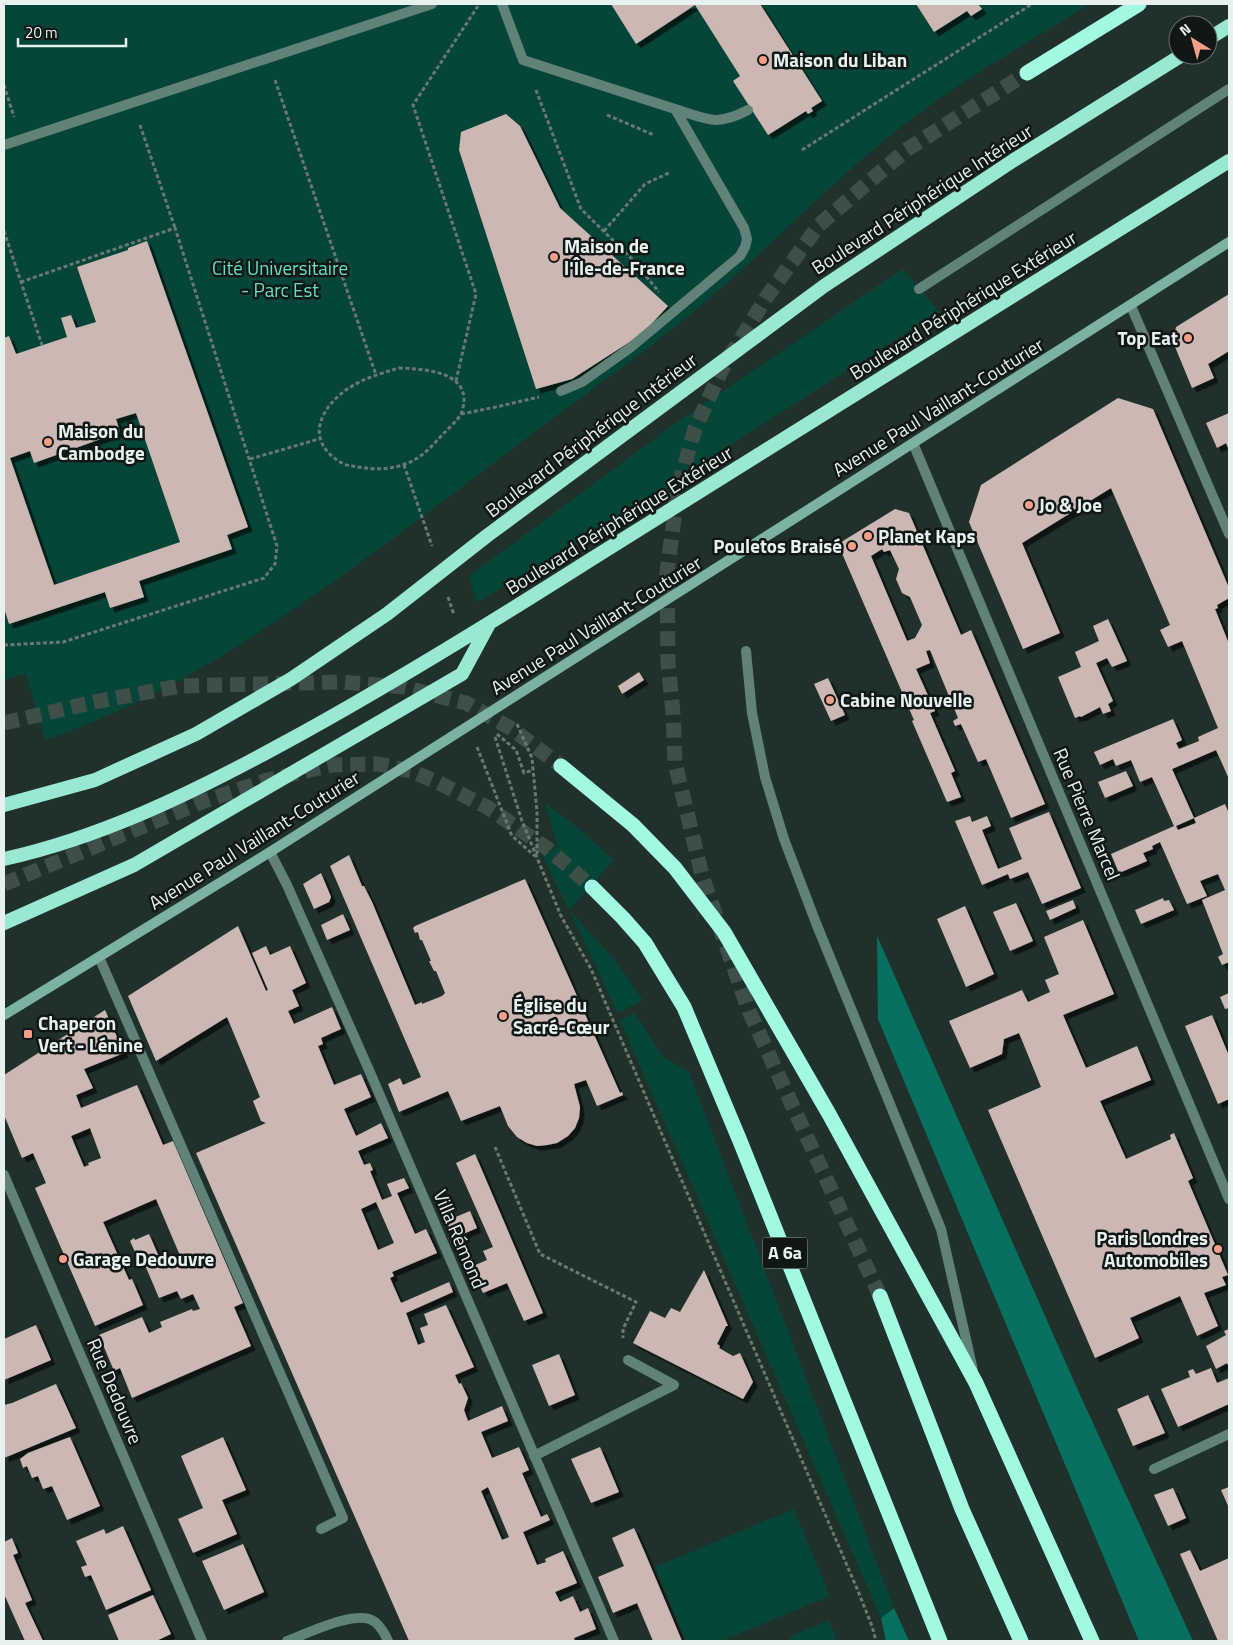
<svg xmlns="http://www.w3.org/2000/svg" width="1233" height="1645" viewBox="0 0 1233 1645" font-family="'Titillium Web',sans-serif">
<defs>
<filter id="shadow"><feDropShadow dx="4.5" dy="4.5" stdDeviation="0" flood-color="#0009"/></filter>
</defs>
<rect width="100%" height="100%" fill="#20312c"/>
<path fill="#064539" d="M4 4H1089C1026 44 960 81 900 128 827 185 765 253 693 312 659 341 622 367 586 394 532 434 479 474 426 514 308 602 186 692 45 740L26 673 4 680Z
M903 269 939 312 747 434 629 514 477 602 469 576 677 422Z
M545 803 578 828 614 860 569 910 615 960 643 1000 617 1013C594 959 567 907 542 855L558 847Z
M635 1013 662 1056 689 1072 894 1608 881 1618 620 1020Z
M794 1509 830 1596 722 1641H686L655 1567Z
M829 1620 837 1641H791L789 1637Z"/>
<path fill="#07715f" d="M877 936 1076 1386 1193 1641H1139L878 1019Z
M894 1608 909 1641H886L881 1618Z"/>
<path fill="#ccb8b3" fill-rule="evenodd" filter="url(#shadow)" d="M611 4H760L822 101 811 108 813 111 808 114 806 111 768 135 733 81 740 76 695 5 636 44Z
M916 4H978L982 9 971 16 967 11 934 32Z
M506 114 520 126 560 208 668 306 642 334 572 379 536 389 459 150 461 132Z
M147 241 248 527 227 535 232 549 139 581 144 597 110 608 105 592 9 624 4 608V338L9 336 16 354 67 337 61 318 71 315 76 328 96 322 77 267 128 250V248ZM136 413 180 542 54 585 10 458 30 451 34 463 120 432 116 419Z
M1229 294V351L1208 364 1214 378 1192 388 1173 342 1176 327Z
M1118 398 1153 409 1229 588V598L1217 605 1218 608 1215 609 1229 644V779L1216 750 1172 769 1194 818 1225 804 1229 814V962L1222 965 1218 957 1223 954 1202 900 1225 890 1218 874 1200 881 1207 896 1187 904 1160 842 1152 846 1153 849 1143 853 1147 861 1119 873 1111 854 1174 826 1152 777 1140 782 1131 760 1116 766 1113 759 1100 765 1094 752 1173 719 1182 740 1176 743 1179 749 1199 741 1198 737 1218 728 1182 641 1168 647 1160 630 1170 625 1111 488 1022 543 1060 633 1023 649 969 522 981 485ZM1194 818 1196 823 1178 830 1176 826Z
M1229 413V450L1226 443 1217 448 1206 423Z
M895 509 909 513 961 635 971 630 1045 804 1011 818 986 759 978 762 961 724 955 726 953 721 958 718 930 650 926 651 930 663 916 669 935 711 930 713 955 771 951 773 961 797 947 802 912 721 914 720 838 544ZM882 549 884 552 890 550 899 569 896 579 902 593 910 597 922 625 915 638 907 641 871 556Z
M1108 619 1127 661 1112 667 1107 658 1096 663 1113 701 1108 704 1111 711 1103 714 1100 707 1081 717 1080 716 1075 718 1058 677 1081 667 1075 652 1099 641 1093 626Z
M639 672 644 680 622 694 618 686Z
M828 678 845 715 831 721 814 684Z
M1126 771 1133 786 1105 798 1098 782Z
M1049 812 1081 888 1042 904 1028 872 1010 879 1008 874 982 885 955 821 970 816 972 822 987 816 991 826 982 830 998 869 1022 859 1009 828Z
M349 855 362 886H364L372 902 415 1005 422 1002V1004L442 996 445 993 436 971H434L429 961H431L422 940H420L418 932 415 933 413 928 415 926 525 879 620 1093 622 1092 623 1095 597 1106 586 1080 574 1084 580 1107 579 1118 575 1128 568 1136 557 1143 547 1145 537 1146 527 1143 517 1137 508 1126 500 1106 461 1121 448 1091 399 1112 388 1084 400 1078 403 1085 421 1077 330 866Z
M321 873 331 897 329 902 314 909 303 884Z
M1163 898 1164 901 1169 900 1174 910 1141 924 1135 910Z
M1073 900 1076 908 1050 920 1046 911Z
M1016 903 1033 941 1010 951 993 912Z
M965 906 994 974 966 987 937 919Z
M343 914 350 930 327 940 321 925Z
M1083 920 1114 994 1063 1015 1086 1068 1137 1046 1151 1080 1100 1101 1126 1159 1171 1139 1170 1135 1174 1133 1193 1178 1188 1181 1228 1275 1222 1277 1226 1285 1204 1293 1218 1326 1197 1336 1180 1296 1130 1318 1139 1338 1095 1358 988 1110 1041 1087 1019 1033 1004 1039 1002 1054 970 1068 949 1021 1022 990 1028 1002 1050 992 1045 980 1059 974 1044 937Z
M238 926 266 991 268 990 252 953 266 946 270 955 290 946 306 983 292 990 299 1006 288 1011 294 1024 332 1007 341 1029 321 1038 323 1044 318 1046 334 1085 361 1074 371 1097 344 1109 356 1136 381 1123 388 1138 358 1151 364 1165 370 1163 373 1170 370 1171 382 1200 392 1196 387 1184 404 1178 409 1188 397 1193 415 1234 426 1229 437 1253 392 1272 394 1276 390 1278 401 1303 449 1282 453 1292 406 1313 418 1345 425 1342 420 1328 428 1325 424 1314 446 1305 474 1367 455 1375 459 1384 461 1383 468 1398 464 1410 468 1421 502 1406 508 1421 481 1432 492 1458 519 1447 529 1470 522 1473 541 1517 547 1514 550 1520 523 1532 537 1565 546 1562 545 1559 563 1551 577 1583 555 1592 560 1602 573 1596 580 1612 588 1608 596 1629 574 1638 575 1641H409L196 1153 266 1123 261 1121 253 1101 260 1097 227 1017 156 1061 128 996ZM376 1202 394 1243 378 1250 361 1209ZM488 1487 509 1537 502 1540 481 1491Z
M1229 993V1008L1225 1009 1220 997Z
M105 1010 124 1053 84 1069 93 1088 76 1095 81 1108 137 1085 163 1145 173 1141 243 1303 234 1307 251 1346 132 1398 120 1368 114 1371 99 1335 142 1317 149 1333 162 1327 160 1322 192 1309 193 1311 200 1309 193 1294 181 1299 177 1291 159 1298 139 1251 135 1252 130 1241 134 1238 135 1240 149 1234 163 1266 181 1258 156 1199 103 1222 129 1280 132 1279 143 1305 95 1326 35 1188 46 1183 33 1153 22 1158 4 1115V1075ZM90 1128 101 1158 88 1163 89 1165 84 1167 71 1136Z
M1212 1015 1229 1056V1099L1218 1104 1185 1026Z
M475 1154 543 1313 524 1321 507 1283 483 1293 478 1282 473 1284 466 1269 487 1260 483 1251 493 1247 456 1163Z
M470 1211 477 1228 454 1238 446 1221Z
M704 1270 728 1326H726L717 1344 720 1346 719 1348 733 1356 740 1353 753 1382 743 1399 633 1343 650 1311 665 1318 671 1308 680 1312Z
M36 1325 51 1360 4 1380V1339Z
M1229 1329V1367L1227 1363 1216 1369 1206 1346 1226 1335 1224 1331Z
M559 1354 575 1395 549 1406 532 1365Z
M1211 1368 1217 1383 1229 1378V1404L1178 1427 1161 1389 1190 1377 1188 1371 1193 1369 1196 1374Z
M56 1384 76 1428 4 1458V1405L12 1403Z
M1148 1395 1165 1433 1133 1446 1117 1409Z
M70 1437 100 1506 67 1520 52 1486 43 1489 38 1476 32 1478 27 1466 23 1468 20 1459 28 1453Z
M223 1437 246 1490 222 1500 237 1534 193 1553 178 1519 203 1508 181 1456Z
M600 1447 619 1492 591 1503 571 1459Z
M1229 1487V1508L1221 1490Z
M1173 1488 1186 1518 1168 1526 1154 1495Z
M123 1526 151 1590 106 1610 91 1575 85 1577 81 1567 87 1565 76 1541 104 1529 106 1534Z
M634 1528 645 1553 682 1641H653L637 1603 613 1613 598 1577 624 1566 612 1538Z
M12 1538 18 1553 13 1555 32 1600 25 1603 43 1641H25L4 1594V1542Z
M243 1544 264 1592 224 1610 202 1561Z
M1190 1550 1200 1571 1229 1558V1641H1218L1180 1554Z
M153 1595 171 1634 156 1641H119L108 1615Z"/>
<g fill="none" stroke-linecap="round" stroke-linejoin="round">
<path stroke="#3e4e49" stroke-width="15" stroke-dasharray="15 8" stroke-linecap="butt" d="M4 723 94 702 180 686 340 682 404 687 466 703 512 729 561 766
M4 884 204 801 268 780 331 765 378 764 411 771 439 783 487 807 548 849 592 887
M880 1296 749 1011 703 879 675 763 673 713 668 663 667 572 678 488 695 429 722 369 768 295 819 225 906 150 1027 73"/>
<path stroke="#6a7874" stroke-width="3" stroke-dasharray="4 2.5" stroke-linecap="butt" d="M275 80 376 375
M4 85 14 117
M536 90 581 209 633 260 659 292
M607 115 654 135
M140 125 175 228
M802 150 1032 4
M4 231 42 345
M604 231 645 184 671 172
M399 368C420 369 463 370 464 399 464 404 463 409 461 414 457 421 449 428 443 434 432 446 421 459 405 464 388 471 369 469 352 466 341 465 330 456 324 447 310 425 330 400 349 388 364 378 382 373 399 368Z
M456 381 476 294 413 105 478 6
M461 414 496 407 539 397
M250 459 319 439
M404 465 432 546
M448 597 454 615
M4 645 63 642 264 578 275 564 277 546 175 228 21 282
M517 724 532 758 537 812V854
M497 734 516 750 524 773 533 770
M495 737 522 821 561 916 591 969 858 1591 872 1626 876 1641
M477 747 512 836 535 856
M495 1147 540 1254 636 1302 623 1329V1338"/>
<path stroke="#608279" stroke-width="10" d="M502 4 523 60 675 109 744 228 747 239 745 247 740 256 630 348 582 382 561 391
M675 109C707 119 716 127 748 110
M4 145 432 4
M919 289 1229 89
M746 651 752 713 765 777 784 839 816 923 941 1229 973 1370
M270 852 287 885 369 1070 614 1641
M99 957 343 1518 321 1529
M534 1456 674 1385 628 1360
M194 1622 202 1641"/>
<path stroke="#608279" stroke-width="10" d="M1131 306 1229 534
M913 443 1229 1199
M4 1175 194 1622
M1154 1469 1229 1434
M287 1641C306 1634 358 1608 375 1622 381 1627 385 1634 388 1641"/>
<path stroke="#7bb2a3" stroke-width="10" d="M4 1015 270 852 1229 242"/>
<path stroke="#98e8d3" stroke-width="14" d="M1208 39 1229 26
M4 805 95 780 196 734 291 679 387 614 488 535 824 286 1014 160 1182 55
M4 859C99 838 188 795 273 749 381 691 486 626 590 560 803 427 1016 294 1229 161
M4 923 134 865 462 674 489 624"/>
<path stroke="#a2f9e2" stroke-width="15" d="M1027 73 1139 4
M561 766 633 825 675 868 724 932 829 1114 976 1383 1092 1641
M592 887 623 918 645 943 684 1007 740 1141 940 1641
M880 1296 962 1509 1021 1641"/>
</g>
<g fill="#f49e88" stroke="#101715" stroke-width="2">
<circle cx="763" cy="60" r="5"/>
<circle cx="554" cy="257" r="5"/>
<circle cx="1188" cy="338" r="5"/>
<circle cx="48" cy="442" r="5"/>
<circle cx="1029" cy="505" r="5"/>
<circle cx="868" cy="536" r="5"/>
<circle cx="852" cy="546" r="5"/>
<circle cx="830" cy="700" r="5"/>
<circle cx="503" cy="1016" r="5"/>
<rect x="23" y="1029" width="10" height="10" rx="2.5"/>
<circle cx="1218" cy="1249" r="5"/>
<circle cx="63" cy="1259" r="5"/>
</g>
<g text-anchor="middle" stroke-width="5" stroke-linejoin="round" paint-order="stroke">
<rect fill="#101715" stroke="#a6b0ad" stroke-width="1" x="762.5" y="1237.5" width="45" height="31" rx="4"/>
<g font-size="18" font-weight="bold" fill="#e7f1ee">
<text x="785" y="1259">A 6a</text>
</g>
<g font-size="19" font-weight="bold" fill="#e7f1ee" stroke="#101715" text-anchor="start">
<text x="773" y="67">Maison du Liban</text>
<text x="564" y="253">Maison de<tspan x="564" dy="22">l'Île-de-France</tspan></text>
<text x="1178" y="345" text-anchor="end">Top Eat</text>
<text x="58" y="438">Maison du<tspan x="58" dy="22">Cambodge</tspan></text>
<text x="1039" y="512">Jo &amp; Joe</text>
<text x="878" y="543">Planet Kaps</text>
<text x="842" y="553" text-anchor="end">Pouletos Braisé</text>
<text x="840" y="707">Cabine Nouvelle</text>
<text x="513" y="1012">Église du<tspan x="513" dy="22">Sacré-Cœur</tspan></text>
<text x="38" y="1030">Chaperon<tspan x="38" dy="22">Vert - Lénine</tspan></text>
<text x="1208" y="1245" text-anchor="end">Paris Londres<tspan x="1208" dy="22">Automobiles</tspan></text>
<text x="73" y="1266">Garage Dedouvre</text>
</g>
<g font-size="19" fill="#e7f1ee" stroke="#101715">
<text transform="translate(922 199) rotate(-33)" y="7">Boulevard Périphérique Intérieur</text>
<text transform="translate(963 305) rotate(-32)" y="7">Boulevard Périphérique Extérieur</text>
<text transform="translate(938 407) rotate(-32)" y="7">Avenue Paul Vaillant-Couturier</text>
<text transform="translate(591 435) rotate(-37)" y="7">Boulevard Périphérique Intérieur</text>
<text transform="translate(619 520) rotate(-32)" y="7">Boulevard Périphérique Extérieur</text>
<text transform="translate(596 625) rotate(-32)" y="7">Avenue Paul Vaillant-Couturier</text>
<text transform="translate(1087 814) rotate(67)" y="7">Rue Pierre Marcel</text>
<text transform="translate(254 840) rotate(-32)" y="7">Avenue Paul Vaillant-Couturier</text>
<text transform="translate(460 1239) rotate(67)" y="7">Villa Rémond</text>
<text transform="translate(115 1391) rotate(67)" y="7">Rue Dedouvre</text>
</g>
<g font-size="19" fill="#61e0c4" stroke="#101715">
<text x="280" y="275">Cité Universitaire<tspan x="280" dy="22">- Parc Est</tspan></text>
</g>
</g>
<rect width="1233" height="1645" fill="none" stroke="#e7f1ee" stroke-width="10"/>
<g transform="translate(1193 40) rotate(323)"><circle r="24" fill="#101715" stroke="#666e6c"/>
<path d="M0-4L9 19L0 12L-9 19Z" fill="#f49e88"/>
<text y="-8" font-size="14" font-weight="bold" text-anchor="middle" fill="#e7f1ee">N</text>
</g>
<path d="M18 38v8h108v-8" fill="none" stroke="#e7f1ee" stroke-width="2.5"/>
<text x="25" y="38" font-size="15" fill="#e7f1ee" stroke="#101715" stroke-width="4" paint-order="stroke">20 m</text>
</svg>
